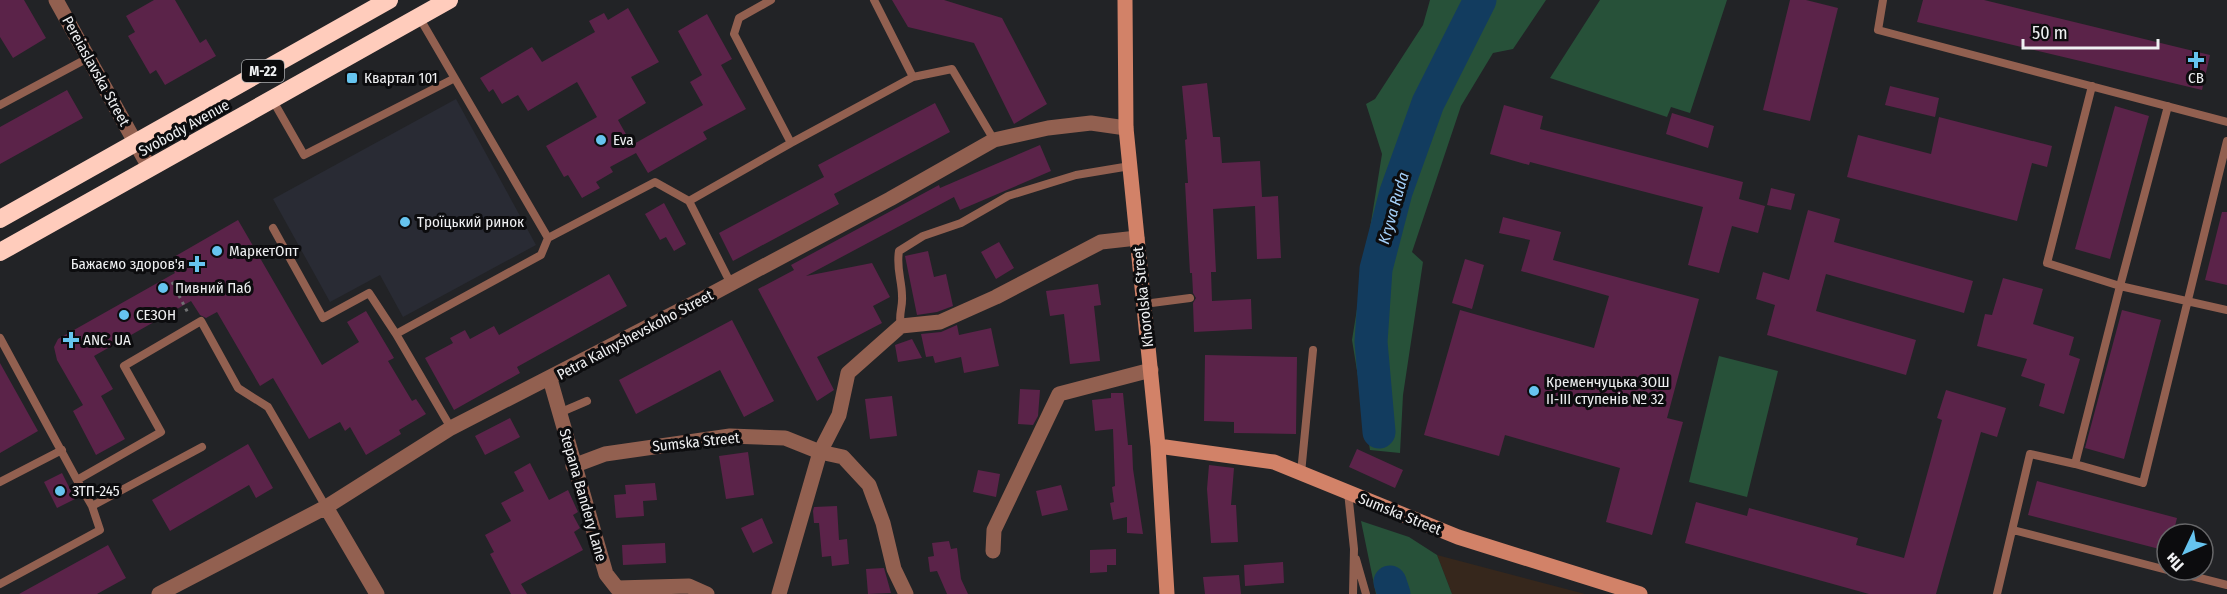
<svg xmlns="http://www.w3.org/2000/svg" width="2227" height="594" viewBox="0 0 2227 594" font-family="'Fira Sans Condensed',sans-serif">
<rect width="100%" height="100%" fill="#222326"/>
<path fill="#292b34" d="M456 99 536 245 403 317 380 275 330 302 273 199Z"/>
<path fill="#36271c" d="M1437 555 1585 594H1452Z"/>
<path fill="#275139" d="M1430 0H1546L1513 49 1493 53 1461 106 1412 252 1423 262 1403 395 1400 453 1370 450 1352 340 1382 154 1366 104 1375 99 1423 25Z
M1600 0H1727L1690 113 1671 107 1667 117 1550 78Z
M1719 356 1778 371 1747 497 1689 482Z
M1361 521 1409 537 1437 555 1452 594H1376Z"/>
<g fill="none" stroke-linecap="round" stroke-linejoin="round">
<path stroke="#123c5f" stroke-width="33" d="M1379 432 1371 342 1376 269 1396 192 1428 103 1480 0
M1390 582 1394 594"/>
</g>
<path fill="#5b2349" d="M0 0H24L46 38 13 58 0 37Z
M154 0H175L200 43 206 39 216 56 165 85 156 70 150 74 128 36 135 32 126 16Z
M892 0H944L1002 18 1047 104 1014 124 974 43 908 27Z
M1790 0H1806L1838 8 1810 121 1763 110Z
M1923 0H1984L2210 55 2202 90 1917 22Z
M628 8 659 62 631 77 646 103 618 120 632 145 703 105 690 82 702 75 678 31 707 14 732 59 721 65 746 109 703 132 707 139 648 173 636 153 610 167 613 172 596 182 600 188 582 198 568 175 564 177 546 146 597 117 577 82 528 111 518 95 502 104 493 89 489 92 480 78 532 47 542 62 595 32 589 21 604 13 608 20Z
M1207 83 1213 137H1220L1222 163 1260 161 1262 197 1278 196 1281 258 1257 259 1255 206 1213 209 1216 272H1211L1212 301 1251 299 1252 329 1194 332 1193 303 1196 298 1193 293 1192 273H1190L1185 183H1188L1185 140 1187 139 1182 86Z
M1890 86 1939 98 1935 117 1885 105Z
M67 90 83 118 0 164V127Z
M935 103 950 132 834 194 839 204 733 261 719 233 824 177 818 165Z
M1504 105 1543 116 1540 129 1743 182 1739 199 1765 206 1758 233 1732 226 1719 273 1688 265 1703 207 1530 162 1529 165 1490 154Z
M2115 106 2149 116 2110 259 2075 249Z
M1672 113 1714 126 1708 148 1666 134Z
M1939 117 2052 146 2047 167 2032 163 2017 221 1847 177 1858 135 1931 154Z
M1040 145 1051 171 960 210 954 197 806 276 872 263 890 297 873 306 882 323 817 357 834 390 817 401 758 289 794 270 791 265 939 185 940 188Z
M1771 188 1795 194 1791 210 1767 205Z
M664 203 686 244 674 251 666 237 660 240 645 214Z
M1808 210 1840 219 1834 242 1973 281 1964 313 1826 274 1816 311 1916 340 1906 375 1767 335 1775 305 1756 299 1763 272 1789 280Z
M2222 212H2227V285L2205 280Z
M1503 217 1561 232 1553 260 1699 299 1667 418 1683 422 1652 535 1606 522 1620 468 1505 435 1499 456 1424 435 1460 310 1594 348 1609 296 1521 271 1530 240 1499 233Z
M238 220 322 365 359 342 347 322 366 311 394 358 388 361 412 401 416 399 426 414 399 430 401 434 366 455 350 427 345 431 340 422 309 439 273 378 260 386 217 312 206 318 200 315 191 301 94 356 113 389 101 396 125 439 96 455 73 411 83 405 57 360 54 347 58 339 175 273 167 261Z
M999 242 1014 268 996 279 981 252Z
M928 251 934 277 946 274 953 306 937 312 917 315 905 256Z
M1465 259 1484 265 1472 309 1452 303Z
M609 274 627 306 517 367 520 373 454 410 425 358 453 343 450 338 465 330 470 339 494 326 499 335Z
M2003 278 2043 289 2033 324 2074 337 2069 355 2080 359 2064 414 2039 406 2045 384 2021 376 2027 359 1977 346 1985 314 1992 315Z
M1098 284 1101 305 1094 306 1100 361 1070 364 1064 314 1050 316 1046 291Z
M2122 310 2161 320 2124 459 2085 448Z
M732 320 774 401 744 417 720 370 636 414 619 380Z
M957 325 959 335 991 328 999 366 964 373 961 357 935 363 933 356 926 357 921 334 941 332Z
M912 339 922 358 898 362 895 345Z
M1205 355 1297 357 1296 434 1234 433V422L1204 421Z
M0 363 38 431 0 453Z
M1020 389 1040 390 1038 416 1033 425 1018 424Z
M1946 390 2006 408 1997 437 1981 432 1936 594H1869L1685 543 1696 502 1747 516 1749 508 1858 538 1856 545 1904 558 1942 420 1937 418Z
M1111 393H1123L1128 445H1132L1133 469 1143 534 1127 533V517L1113 520 1110 503 1114 502 1112 487 1115 486 1113 429 1095 431 1092 400 1111 398Z
M892 396 897 436 870 439 865 399Z
M510 418 520 437 485 455 475 436Z
M248 444 273 488 256 498 249 485 170 531 152 500Z
M1357 449 1403 470 1395 488 1349 467Z
M748 452 754 495 726 499 719 456Z
M530 463 549 500 568 490 578 512 573 515 580 528 574 532 583 550 521 584 527 594H511L490 554 494 552 485 535 511 521 501 503 524 491 514 472Z
M1209 465 1234 468 1231 505H1236L1238 542 1211 543 1207 489Z
M978 470 1000 474 996 497 973 492Z
M62 473 75 499 57 508 44 482Z
M2037 481 2177 518 2173 534H2167V551L2028 515Z
M655 483 657 500 643 501 644 516 616 518 614 495 626 494 625 485Z
M1061 485 1068 510 1042 516 1036 491Z
M837 506 839 540 847 539 849 564 832 566 831 556 822 557 819 523H814L813 511 814 507Z
M762 518 773 543 753 553 741 528Z
M949 541 951 549 957 548 961 579 968 594H947L937 571 930 572 928 557 934 556 932 543Z
M665 543 666 563 623 565 622 545Z
M108 545 126 578 97 594H19Z
M1116 549V565H1107V572L1090 573V550Z
M1283 562 1284 583 1245 586 1244 565Z
M884 568 891 593 868 594 866 569Z
M1239 575 1241 594H1205L1203 577Z"/>
<g fill="none" stroke-linecap="round" stroke-linejoin="round">
<path stroke="#707173" stroke-width="3" stroke-dasharray="3 4.5" stroke-linecap="butt" d="M172 282 189 315"/>
<path stroke="#926050" stroke-width="8" d="M771 0 739 18 734 34 791 143 913 77 952 69 994 140
M874 0 913 77
M1883 0 1878 30 2227 122
M419 17 548 238
M2092 86 2047 263 2120 286 2168 106
M272 99 304 155 453 79
M0 105 88 58
M2227 141 2143 483 2075 464 2120 286 2227 310
M273 228 323 318 369 293 396 334
M731 284 689 201 791 143
M1144 304 1190 298
M901 326C898 314 903 308 902 296 902 280 896 269 899 251L923 236 961 223 1008 196 1076 175 1130 166
M0 338 77 480 161 432 124 366 201 321 238 388 268 407 326 507
M559 413 587 401
M451 428 396 334 541 255 548 238 655 182 689 201
M1301 473 1313 350
M0 482 62 450
M1348 492 1354 549 1353 594
M92 506 202 447
M2013 530 2167 570
M1356 559 1366 594
M2168 570 2227 585
M0 584 100 530 92 506 77 480
M1997 594 2030 454 2075 464"/>
<path stroke="#926050" stroke-width="15" d="M56 0 149 167
M550 379 606 574 617 588 689 586 707 594
M573 466 605 454 730 436 785 438 820 452 843 457 869 485 883 523 894 569 906 594
M326 507 377 594
M993 551 994 530 1059 394 1151 370
M159 594 326 507 451 428 706 297 890 199 994 140 1048 128 1091 123 1126 128
M779 594 820 452 839 415 848 373 901 326 940 322 996 297 1101 242 1137 238"/>
<path stroke="#d28268" stroke-width="15" d="M1125 0 1126 128 1158 446 1167 594
M1158 446 1274 462 1458 537 1640 594"/>
<path stroke="#ffccbc" stroke-width="18" d="M0 219 389 0
M0 252 449 0"/>
</g>
<g fill="#66c4ef" stroke="#0c0c0e" stroke-width="2">
<path d="M2193 51h6v6h6v6h-6v6h-6v-6h-6v-6h6z"/>
<rect x="346" y="72" width="12" height="12" rx="3"/>
<circle cx="601" cy="140" r="6"/>
<circle cx="405" cy="222" r="6"/>
<circle cx="217" cy="251" r="6"/>
<path d="M194 255h6v6h6v6h-6v6h-6v-6h-6v-6h6z"/>
<circle cx="163" cy="288" r="6"/>
<circle cx="124" cy="315" r="6"/>
<path d="M68 331h6v6h6v6h-6v6h-6v-6h-6v-6h6z"/>
<circle cx="1534" cy="391" r="6"/>
<circle cx="60" cy="491" r="6"/>
</g>
<g text-anchor="middle" stroke-width="6" stroke-linejoin="round" paint-order="stroke">
<rect fill="#0c0c0e" stroke="#abacae" stroke-width="1.5" x="242" y="60" width="42" height="22" rx="4.5"/>
<g font-size="14" font-weight="bold" fill="#eff0f2">
<text x="263" y="76">М-22</text>
</g>
<g font-size="15" fill="#eff0f2" stroke="#0c0c0e">
<text transform="translate(96 71) rotate(61)" y="5">Pereiaslavska Street</text>
<text transform="translate(184 128) rotate(-29)" y="5">Svobody Avenue</text>
<text transform="translate(1143 297) rotate(-96)" y="5">Khorolska Street</text>
<text transform="translate(635 335) rotate(-28)" y="5">Petra Kalnyshevskoho Street</text>
<text transform="translate(696 442) rotate(-6)" y="5">Sumska Street</text>
<text transform="translate(583 495) rotate(74)" y="5">Stepana Bandery Lane</text>
<text transform="translate(1400 514) rotate(22)" y="5">Sumska Street</text>
</g>
<g font-size="15" fill="#eff0f2" stroke="#0c0c0e" text-anchor="start">
<text x="364" y="83">Квартал 101</text>
<text x="2196" y="83" text-anchor="middle">СВ</text>
<text x="613" y="145">Eva</text>
<text x="417" y="227">Троїцький ринок</text>
<text x="229" y="256">МаркетОпт</text>
<text x="185" y="269" text-anchor="end">Бажаємо здоров'я</text>
<text x="175" y="293">Пивний Паб</text>
<text x="136" y="320">СЕЗОН</text>
<text x="83" y="345">ANC. UA</text>
<text x="1546" y="387">Кременчуцька ЗОШ<tspan x="1546" dy="17">ІІ-ІІІ ступенів № 32</tspan></text>
<text x="72" y="496">ЗТП-245</text>
</g>
<g font-size="16" font-style="italic" fill="#a5d1fb" stroke="#0c0c0e">
<text transform="translate(1393 208) rotate(-74)" y="6">Kryva Ruda</text>
</g>
</g>
<g transform="translate(2185 552) rotate(226)"><circle r="28" fill="#0c0c0e" stroke="#676769" stroke-width="1.5"/>
<path d="M0-4.5L10 22L0 15L-10 22Z" fill="#66c4ef"/>
<text y="-9" font-size="16" font-weight="bold" text-anchor="middle" fill="#eff0f2">Пн</text>
</g>
<path d="M2023 39v9h135v-9" fill="none" stroke="#eff0f2" stroke-width="3"/>
<text x="2032" y="39" font-size="18" fill="#eff0f2" stroke="#0c0c0e" stroke-width="4.5" paint-order="stroke">50 m</text>
</svg>
